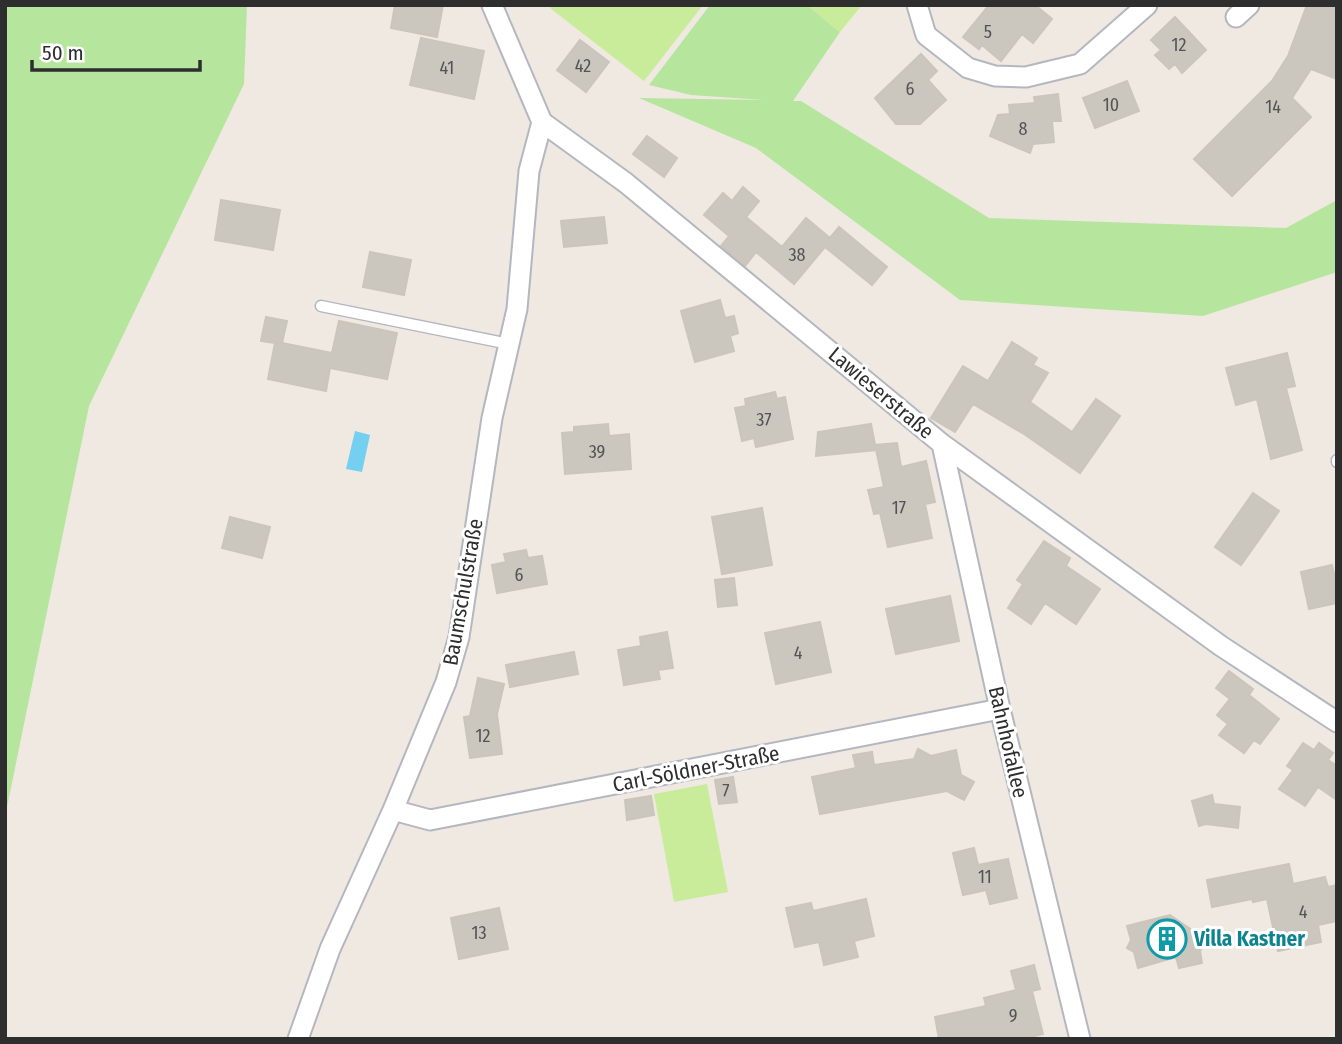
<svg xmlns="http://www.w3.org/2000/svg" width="1342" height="1044" viewBox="0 0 1342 1044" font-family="'Fira Sans Condensed',sans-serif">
<rect width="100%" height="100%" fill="#efe9e1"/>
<path fill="#b6e59e" d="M5 5H247L244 84 89 406 5 817Z
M710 5H807L840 32 793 101H801L989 218 1286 228 1337 200V272L1203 316 960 300 756 148 639 98 765 100 691 95 649 85Z"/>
<path fill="#c9ec9a" d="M552 5H703L644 81 550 8Z
M807 5H862L840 32Z
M707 784 728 892 674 902 654 794Z"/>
<path fill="#75cff0" d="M355 431 370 435 362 472 346 469Z"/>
<path fill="#cbc7bf" stroke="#cbc5ba" stroke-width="2" d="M395 5H443L437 37 391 28Z
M989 5H1035L1052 19 1033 43 1022 34 1001 61 982 45 979 49 963 37Z
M1307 5H1337V79L1311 69 1292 98 1311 117 1232 196 1194 159 1272 81 1288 56Z
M1175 17 1206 50 1182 73 1175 64 1169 69 1155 55 1161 50 1151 40Z
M421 38 484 51 474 99 410 85Z
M580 40 609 62 586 92 557 70Z
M921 54 937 71 928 80 946 100 920 124H896L875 98Z
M1127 81 1139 111 1095 128 1083 98Z
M1058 94 1061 121H1052L1054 142 1033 144 1030 153 990 136 998 115 1010 114 1009 105 1035 103 1034 97Z
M647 136 677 158 664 177 633 154Z
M743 187 759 201 746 217 782 247 806 218 830 238 839 227 887 267 872 285 825 247 794 284 756 252 745 266 721 246 729 236 704 215 723 193 732 201Z
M221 200 280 210 273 250 215 240Z
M604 217 607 243 564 247 561 221Z
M370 252 411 260 404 295 363 287Z
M720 300 725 318 734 316 738 333 730 336 734 351 695 362 681 311Z
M266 317 287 321 282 343 332 353 339 321 397 333 387 379 330 368 326 391 268 379 275 343 261 341Z
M1012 342 1037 358 1033 365 1048 373 1030 402 1072 432 1096 399 1120 416 1080 473 1024 434 973 404 955 432 931 418 963 366 988 381Z
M1287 353 1295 386 1286 388 1302 450 1271 459 1257 399 1236 405 1226 368Z
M775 392 777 399 785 397 793 439 756 447 754 438 742 441 735 408 746 406 745 399Z
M608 424 609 436 629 434 631 469 565 474 562 433 574 432V427Z
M871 424 876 450 816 456 818 432Z
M897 443 901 467 926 461 935 502 925 504 932 538 888 547 880 513 874 514 868 490 884 487 875 445Z
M1253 493 1279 511 1241 565 1215 547Z
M762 508 772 565 722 574 712 517Z
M230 517 270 527 262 558 222 548Z
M1044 541 1070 558 1066 566 1100 589 1076 624 1045 603 1031 624 1008 608 1023 584 1017 580Z
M526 550 528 558 542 556 547 584 497 593 492 565 506 562 504 554Z
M1332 565 1337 586V603L1309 609 1301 572Z
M734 578 737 605 718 607 715 580Z
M950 596 959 641 896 654 886 609Z
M820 622 831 672 776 684 765 633Z
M667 632 673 668 658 670 660 679 624 685 618 650 641 646 640 637Z
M574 652 578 674 510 687 506 665Z
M1229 671 1253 689 1249 695 1279 719 1260 744 1254 740 1244 753 1219 735 1228 724 1217 715 1230 699 1216 688Z
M478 678 504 684 497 714 502 754 470 758 464 717 470 716Z
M1303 743 1314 750 1319 743 1333 753 1328 760 1337 766V800L1318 787 1305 806 1279 789 1293 770 1287 766Z
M918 749 931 756 956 750 961 775 974 782 964 800 947 791 820 814 812 777 856 768 853 755 872 752 874 765 914 759Z
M733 777 737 802 719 804 715 780Z
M1212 795 1214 804 1240 807 1238 828 1206 824 1199 826 1192 801Z
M651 796 654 815 627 820 625 800Z
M974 848 978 865 1008 859 1017 898 990 904 986 890 963 895 953 853Z
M1289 864 1293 884 1325 877 1328 887 1337 885V921L1318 925 1321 942 1278 951 1267 899 1253 902 1252 899 1212 907 1207 880Z
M866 899 874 936 854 941 858 957 824 965 819 942 795 947 786 908 811 903 813 911Z
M499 908 508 949 459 959 451 918Z
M1170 915 1202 937 1204 944 1200 951 1202 963 1179 968 1176 957 1138 968 1134 952 1127 948 1131 940 1127 926Z
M1034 965 1040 989 1032 991 1043 1034 1022 1039H939L935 1017 986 1006 984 998 1016 990 1011 971Z"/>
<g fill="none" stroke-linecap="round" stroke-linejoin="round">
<g stroke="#b4b7c1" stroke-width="13">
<path id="service" d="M321 306 509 344
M1337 460V462"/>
</g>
<g stroke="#b4b7c1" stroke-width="23">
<path id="minor" d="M492 5 542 122 626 183 942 444 1221 646 1337 722
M917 5 926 35 968 68 995 76 1026 77 1080 64 1147 5
M1236 17 1249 5
M942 444 1000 709 1080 1039
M393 810 430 820 1000 709
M298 1039 330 949 393 810 446 682 459 637 492 418 517 309 529 171 542 122"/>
</g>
<use href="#service" stroke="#fff" stroke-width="10"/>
<use href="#minor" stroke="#fff" stroke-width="19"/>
</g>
<defs>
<g id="building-ring" transform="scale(2.0125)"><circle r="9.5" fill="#fff" stroke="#0f9aa8" stroke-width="1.5"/><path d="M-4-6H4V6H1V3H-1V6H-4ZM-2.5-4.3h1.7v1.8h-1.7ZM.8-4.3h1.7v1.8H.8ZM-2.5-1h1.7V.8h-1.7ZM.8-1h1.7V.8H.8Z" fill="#0f9aa8"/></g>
</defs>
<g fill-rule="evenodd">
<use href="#building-ring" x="1167" y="939"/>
</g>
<g text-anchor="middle" stroke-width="6" stroke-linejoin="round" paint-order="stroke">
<g font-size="18" fill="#555452">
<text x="988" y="38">5</text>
<text x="1179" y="51">12</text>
<text x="583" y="72">42</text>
<text x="447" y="74">41</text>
<text x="910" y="95">6</text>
<text x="1111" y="111">10</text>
<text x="1273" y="113">14</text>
<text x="1023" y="135">8</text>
<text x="797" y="261">38</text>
<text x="764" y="426">37</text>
<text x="597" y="458">39</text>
<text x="899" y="514">17</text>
<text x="519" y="581">6</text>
<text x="798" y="659">4</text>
<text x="483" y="742">12</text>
<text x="726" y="797">7</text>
<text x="985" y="883">11</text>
<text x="1303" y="918">4</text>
<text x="479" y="939">13</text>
<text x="1013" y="1022">9</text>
</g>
<g font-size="21" fill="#2e2e2e" stroke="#fff">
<text transform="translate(881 393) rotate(40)" y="7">Lawieserstraße</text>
<text transform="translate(463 592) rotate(-80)" y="7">Baumschulstraße</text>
<text transform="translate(1008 742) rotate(77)" y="7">Bahnhofallee</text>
<text transform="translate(696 769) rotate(-11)" y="7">Carl-Söldner-Straße</text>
</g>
<g font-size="21" font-weight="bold" fill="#0d838f" stroke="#fff" text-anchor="start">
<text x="1194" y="946">Villa Kastner</text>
</g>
</g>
<rect width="1342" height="1044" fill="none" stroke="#2e2e2e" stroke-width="14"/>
<path d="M32 60v10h168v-10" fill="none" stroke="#2e2e2e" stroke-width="3.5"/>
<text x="42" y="60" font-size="21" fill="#2e2e2e" stroke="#ffffff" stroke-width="5" paint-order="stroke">50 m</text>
</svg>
